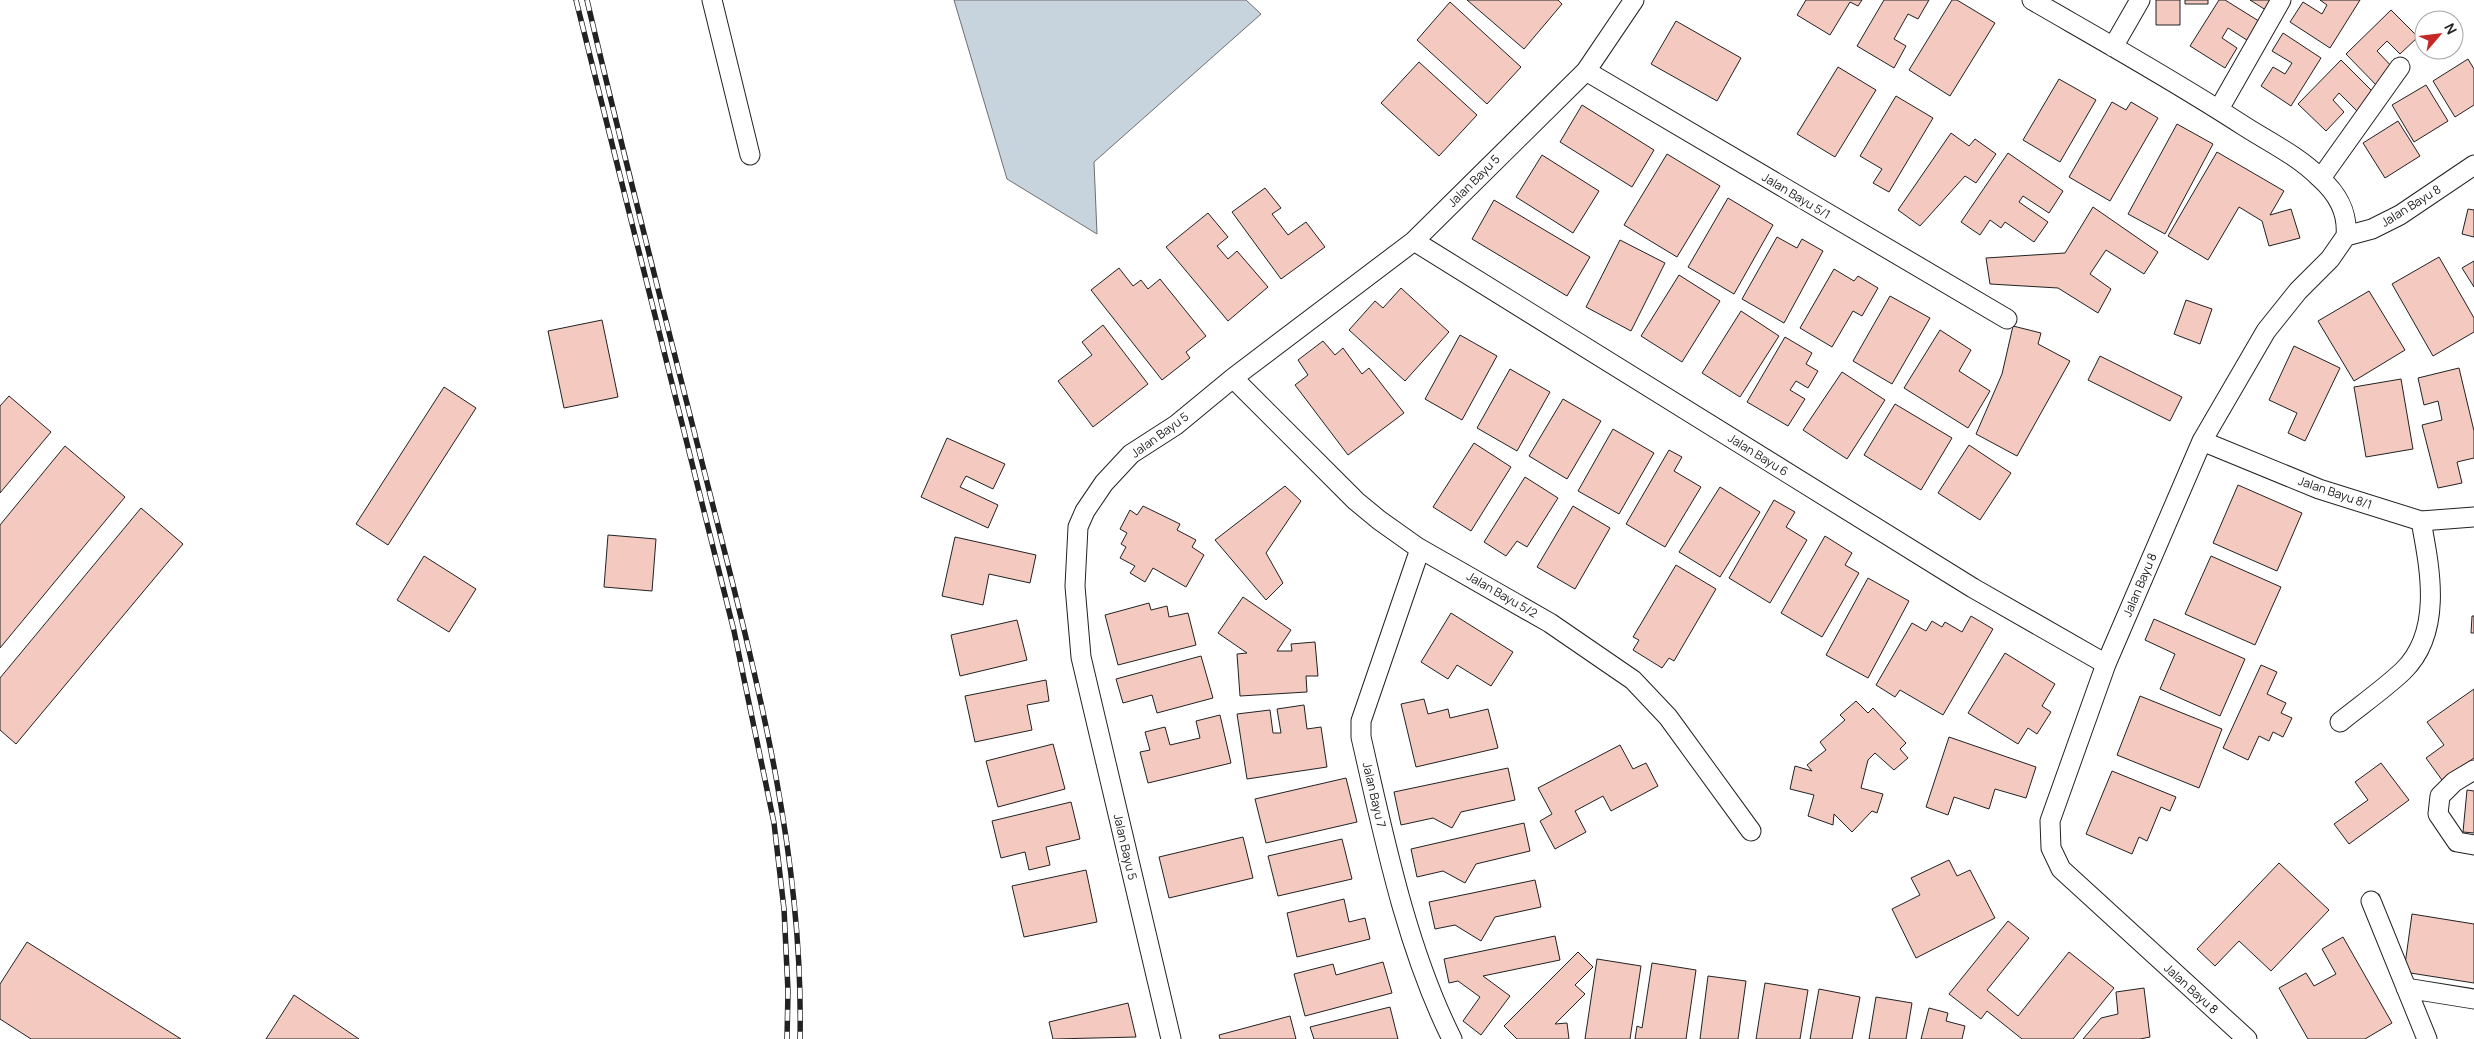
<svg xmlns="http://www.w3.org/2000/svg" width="2474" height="1039" viewBox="0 0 2474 1039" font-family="Manrope,sans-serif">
<rect width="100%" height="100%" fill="#fff"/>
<path fill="#c7d3dd" stroke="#6f6f6f" d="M954 0H1246L1261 14 1094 162 1097 234 1007 179Z"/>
<path fill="#f3c9c0" stroke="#222" d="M1467 0H1558L1562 4 1524 49Z
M1806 0H1862L1858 6 1850 2 1830 35 1797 15Z
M1884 0H1929L1918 19 1908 14 1894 39 1906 46 1894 68 1857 46Z
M1952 0H1957L1995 23 1950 96 1909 70Z
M2156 0H2180V25H2156Z
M2185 0H2208V4H2185Z
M2219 0H2225L2262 23 2250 42 2228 28 2222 38 2237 48 2225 68 2190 46Z
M2250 0H2276L2269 12Z
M2320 0H2360L2330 48 2290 22 2303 2 2322 14 2327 5Z
M1450 2 1521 67 1487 104 1417 40Z
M2391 10 2418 37 2400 54 2387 41 2377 51 2396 71 2379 88 2346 54Z
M1676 21 1741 58 1717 101 1651 64Z
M2283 33 2321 58 2291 106 2261 86 2273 67 2285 74 2292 63 2272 51Z
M2468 59 2474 69V105L2455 117 2433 81Z
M2341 60 2375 94 2357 111 2339 93 2333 100 2344 112 2326 131 2298 104Z
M1419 62 1477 115 1439 156 1381 103Z
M1838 67 1876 90 1835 157 1797 134Z
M2059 79 2096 100 2060 162 2023 140Z
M2426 85 2448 121 2414 142 2392 105Z
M1896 96 1933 118 1889 192 1873 183 1882 169 1860 156Z
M2112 102 2126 110 2131 102 2158 118 2110 201 2069 177Z
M1582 105 1654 150 1632 187 1560 142Z
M2398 121 2420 156 2385 178 2363 143Z
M2177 124 2213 144 2165 234 2128 214Z
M1951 133 1969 146 1975 139 1996 154 1976 183 1965 176 1920 226 1898 210Z
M2217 152 2284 191 2270 215 2291 209 2300 238 2269 246 2262 221 2239 207 2208 260 2168 236Z
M2008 153 2063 191 2049 213 2023 196 2019 202 2048 222 2034 242 2005 222 2001 228 1990 220 1980 235 1961 222Z
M1667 154 1720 186 1677 257 1624 225Z
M1542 155 1599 191 1573 233 1516 197Z
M1265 188 1281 208 1272 214 1288 235 1306 222 1325 247 1281 279 1232 212Z
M1728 198 1773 225 1734 294 1688 267Z
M1494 200 1590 257 1567 296 1472 239Z
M2093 207 2158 252 2144 274 2106 250 2090 274 2111 289 2098 313 2058 288 1990 284 1986 258 2065 253Z
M2468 209 2474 210V237L2462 234Z
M1208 213 1228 237 1217 246 1228 259 1237 251 1268 287 1228 321 1166 247Z
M1777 237 1797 248 1802 239 1823 251 1784 323 1742 299Z
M1620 240 1665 263 1631 331 1586 307Z
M2439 257 2474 318V332L2433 356 2392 284Z
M2474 261V287L2462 268Z
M1119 268 1133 286 1141 280 1148 289 1160 279 1206 336 1186 352 1190 358 1162 380 1091 290Z
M1834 269 1854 281 1858 276 1878 288 1862 316 1853 311 1832 347 1800 328Z
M1679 275 1720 301 1682 362 1641 336Z
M1401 288 1449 332 1405 381 1349 330 1375 301 1383 308Z
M2369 291 2405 350 2354 381 2318 321Z
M1890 296 1930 318 1892 384 1853 361Z
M2186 300 2212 309 2200 344 2174 334Z
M1741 311 1779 336 1740 397 1702 373Z
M602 320 618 397 564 408 548 331Z
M1103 325 1148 384 1093 427 1058 381 1092 355 1082 342Z
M2013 326 2041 333 2038 344 2070 361 2017 456 1976 434 2002 374Z
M1940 330 1971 350 1959 371 1990 391 1968 428 1904 388Z
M1460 335 1497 356 1462 420 1425 399Z
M1785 337 1812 353 1806 364 1818 371 1808 388 1796 381 1790 390 1805 399 1788 426 1747 402Z
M1323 341 1335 355 1343 348 1362 374 1369 368 1404 413 1348 455 1295 385 1308 375 1298 360Z
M2294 346 2340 368 2305 441 2288 433 2297 413 2269 400Z
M2100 356 2182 397 2170 421 2088 380Z
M2459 368 2474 431V458L2457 462 2462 483 2438 488 2422 425 2442 420 2438 401 2424 405 2418 378Z
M1510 369 1550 392 1517 451 1477 428Z
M1842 372 1885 400 1847 459 1803 430Z
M2401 379 2413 449 2366 457 2354 387Z
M444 387 476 408 388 545 356 524Z
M9 396 51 432 0 493V406Z
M1563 399 1601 421 1567 479 1529 456Z
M1895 404 1952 438 1921 490 1864 455Z
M1613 429 1654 453 1619 514 1578 491Z
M947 438 1005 464 993 489 966 476 960 487 998 505 988 528 921 497Z
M1474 443 1511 467 1471 531 1433 507Z
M1969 445 2011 473 1980 520 1938 493Z
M65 446 125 497 0 648V525Z
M1669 450 1682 457 1674 471 1701 487 1665 547 1626 524Z
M1525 477 1558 498 1527 547 1517 541 1506 556 1484 542Z
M2238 485 2302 513 2277 571 2213 543Z
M1285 486 1301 501 1266 553 1283 583 1266 600 1215 540Z
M1720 487 1760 512 1720 577 1679 552Z
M1774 500 1795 512 1786 527 1807 540 1770 603 1729 578Z
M1143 506 1180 524 1177 530 1196 540 1192 547 1204 555 1186 587 1153 568 1145 582 1130 573 1135 566 1120 558 1126 547 1121 544 1127 533 1120 529 1130 510 1137 515Z
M1573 506 1610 528 1575 589 1537 567Z
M141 508 183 544 16 744 0 730V678Z
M608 535 656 539 652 591 604 587Z
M1825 536 1852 553 1845 565 1859 573 1822 637 1781 613Z
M955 537 1036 555 1030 583 989 574 983 605 942 596Z
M424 556 476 589 449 632 397 600Z
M2211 556 2281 587 2255 645 2185 614Z
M1676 565 1716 589 1674 661 1669 658 1662 668 1633 650 1639 640 1633 637Z
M1868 578 1909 601 1868 678 1826 655Z
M1243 597 1291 630 1277 651H1292L1291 644 1315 642 1318 676H1306L1307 692 1240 696 1237 654 1247 653 1218 633Z
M1149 603 1151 610 1167 606 1169 617 1188 613 1196 645 1118 665 1105 615Z
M1451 613 1513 652 1491 686 1457 665 1448 679 1421 662Z
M1971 616 1993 629 1943 715 1900 690 1895 697 1876 685 1912 623 1926 631 1932 621 1942 627 1945 622 1962 632Z
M2472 616H2474V633H2471Z
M2154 619 2245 659 2220 716 2160 689 2175 654 2145 640Z
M1017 620 1027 660 960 676 951 635Z
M2005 653 2055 684 2042 706 2051 712 2037 734 2028 728 2018 744 1968 713Z
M1201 656 1213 698 1157 713 1152 695 1123 703 1116 679Z
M2261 665 2277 672 2267 694 2286 703 2281 713 2292 718 2283 737 2273 732 2269 741 2259 736 2248 760 2223 748Z
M1046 680 1049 701 1027 705 1032 730 975 742 965 696Z
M2474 689V758L2442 780 2426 758 2444 745 2427 722Z
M2140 696 2222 729 2199 788 2117 755Z
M1424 699 1428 714 1448 709 1450 718 1488 709 1498 748 1416 767 1401 704Z
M1856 701 1868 713 1873 708 1906 743 1900 749 1908 758 1894 770 1875 753 1868 760 1861 788 1883 794 1877 813 1872 811 1852 832 1834 814 1833 825 1808 816 1814 795 1790 789 1795 766 1812 771 1807 765 1826 750 1820 742 1845 720 1840 715Z
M1304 705 1307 729 1321 727 1327 767 1247 779 1237 714 1270 710 1273 733H1281L1277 709Z
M1220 715 1231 763 1148 783 1140 752 1150 750 1145 732 1165 727 1170 745 1200 738 1196 721Z
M1949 737 2036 767 2026 798 1995 789 1989 809 1954 797 1948 815 1926 807Z
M1053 744 1065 789 998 807 986 761Z
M1620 745 1633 769 1646 763 1658 786 1611 811 1603 796 1575 811 1586 832 1555 849 1540 821 1552 814 1538 788Z
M2381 763 2409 800 2349 844 2334 824 2368 800 2355 782Z
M1508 768 1515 800 1461 812 1452 828 1433 818 1401 825 1394 792Z
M2112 771 2176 797 2170 811 2161 807 2147 841 2139 837 2132 854 2086 834Z
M1346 778 1357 822 1266 843 1255 799Z
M2467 790 2474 791V833L2463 832Z
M1071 802 1080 839 1046 847 1050 865 1029 870 1025 852 1001 858 992 821Z
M1524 823 1530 851 1476 864 1465 883 1443 871 1417 877 1411 849Z
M1243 837 1253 878 1169 898 1159 857Z
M1342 839 1352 879 1278 896 1268 856Z
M1949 860 1957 876 1970 870 1995 918 1916 958 1892 909 1920 895 1911 878Z
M2279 863 2329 910 2271 971 2239 941 2215 966 2197 949Z
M1086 870 1097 922 1024 937 1012 886Z
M1535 880 1541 907 1495 917 1481 941 1455 925 1435 929 1429 902Z
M1344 899 1349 922 1365 918 1370 939 1297 957 1287 913Z
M2412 914 2474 924V983L2404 972Z
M2008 921 2029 938 1987 990 2018 1016 2069 952 2114 988 2073 1039H2022L1987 1011 1981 1019 1949 994Z
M1555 936 1560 960 1483 976 1510 996 1481 1035 1463 1021 1480 997 1458 981 1449 983 1444 959Z
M2343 937 2392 1023 2365 1039H2308L2279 988 2306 973 2314 986 2336 974 2322 949Z
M27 942 181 1039H31L0 1019V984Z
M1578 952 1593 967 1575 985 1585 994 1555 1024 1567 1023 1569 1039H1517L1504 1026Z
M1597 959 1641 966 1630 1039H1585Z
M1383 962 1392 993 1305 1016 1294 974 1333 964 1336 975Z
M1652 963 1696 970 1686 1039H1635L1637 1026 1642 1028Z
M1708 976 1746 981 1738 1039H1700Z
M1765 983 1808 990 1800 1039H1756Z
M2144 988 2150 1037 2140 1039H2083L2101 1018 2118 1014 2116 992Z
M1819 989 1860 997 1852 1039H1810Z
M294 995 359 1039H266Z
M1876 997 1912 1003 1906 1039H1869Z
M1128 1003 1136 1037 1053 1039 1049 1022Z
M1390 1007 1398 1039H1314L1310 1027Z
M1929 1008 1948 1013 1946 1021 1965 1026 1962 1039H1921Z
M1290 1016 1296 1039H1220L1219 1035Z"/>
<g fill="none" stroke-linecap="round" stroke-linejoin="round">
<g stroke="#222" stroke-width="21">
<path id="street" d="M712 0 750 155
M2032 0C2103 41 2175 81 2244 126 2269 142 2298 156 2319 177 2338 194 2348 212 2346 236
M2113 47 2140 0
M1586 71 2007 319
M2219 109 2281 0
M2321 178 2400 67
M1414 241 1973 588 2106 664
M1233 378 1356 501 1379 520 1417 547 1550 623 1633 680 1668 717 1751 831
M2202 441 2319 489 2421 521 2474 517
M1420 549 1361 721V737C1384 837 1406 947 1452 1039
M2340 722C2361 705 2384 689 2403 671 2443 632 2430 569 2421 521
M2474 770 2454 782 2440 796 2438 814 2457 842 2474 845
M2371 901 2427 1039
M2406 988 2474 999
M1171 1039 1081 657 1075 586 1078 527 1085 511 1104 483 1131 454 1176 425 1233 378 1414 241 1586 71 1634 0
M2247 1039 2061 869 2051 848 2050 821 2106 664 2202 441 2266 331 2298 291 2330 259 2346 236 2372 229 2400 215 2474 165"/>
</g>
<use href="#street" stroke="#fff" stroke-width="19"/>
<g stroke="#222" stroke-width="5.5">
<path id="rail" d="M576 0 734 631 774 823 784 909 788 991 787 1039
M587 0C626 166 669 332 711 498 756 675 804 855 800 1039"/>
</g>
<use href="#rail" stroke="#fff" stroke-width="4" stroke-dasharray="11" stroke-linecap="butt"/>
</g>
<g text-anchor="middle" stroke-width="4" stroke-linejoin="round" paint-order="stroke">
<g font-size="12" fill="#222" stroke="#fff">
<text transform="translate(1474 181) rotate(-45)" y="4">Jalan Bayu 5</text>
<text transform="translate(1796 196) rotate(31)" y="4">Jalan Bayu 5/1</text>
<text transform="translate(2411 206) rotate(-32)" y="4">Jalan Bayu 8</text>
<text transform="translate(1160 435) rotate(-36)" y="4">Jalan Bayu 5</text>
<text transform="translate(1758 455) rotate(32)" y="4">Jalan Bayu 6</text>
<text transform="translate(2335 493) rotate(19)" y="4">Jalan Bayu 8/1</text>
<text transform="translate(2140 585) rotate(-67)" y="4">Jalan Bayu 8</text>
<text transform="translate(1502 595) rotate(30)" y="4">Jalan Bayu 5/2</text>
<text transform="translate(1374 795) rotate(77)" y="4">Jalan Bayu 7</text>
<text transform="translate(1125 847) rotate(77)" y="4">Jalan Bayu 5</text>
<text transform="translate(2191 989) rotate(42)" y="4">Jalan Bayu 8</text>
</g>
</g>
<g transform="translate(2439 35) rotate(62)"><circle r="24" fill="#ffffff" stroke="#a7a7a7"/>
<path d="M0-4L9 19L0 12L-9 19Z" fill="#c62828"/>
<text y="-8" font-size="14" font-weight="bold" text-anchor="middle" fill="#222222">N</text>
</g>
</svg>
